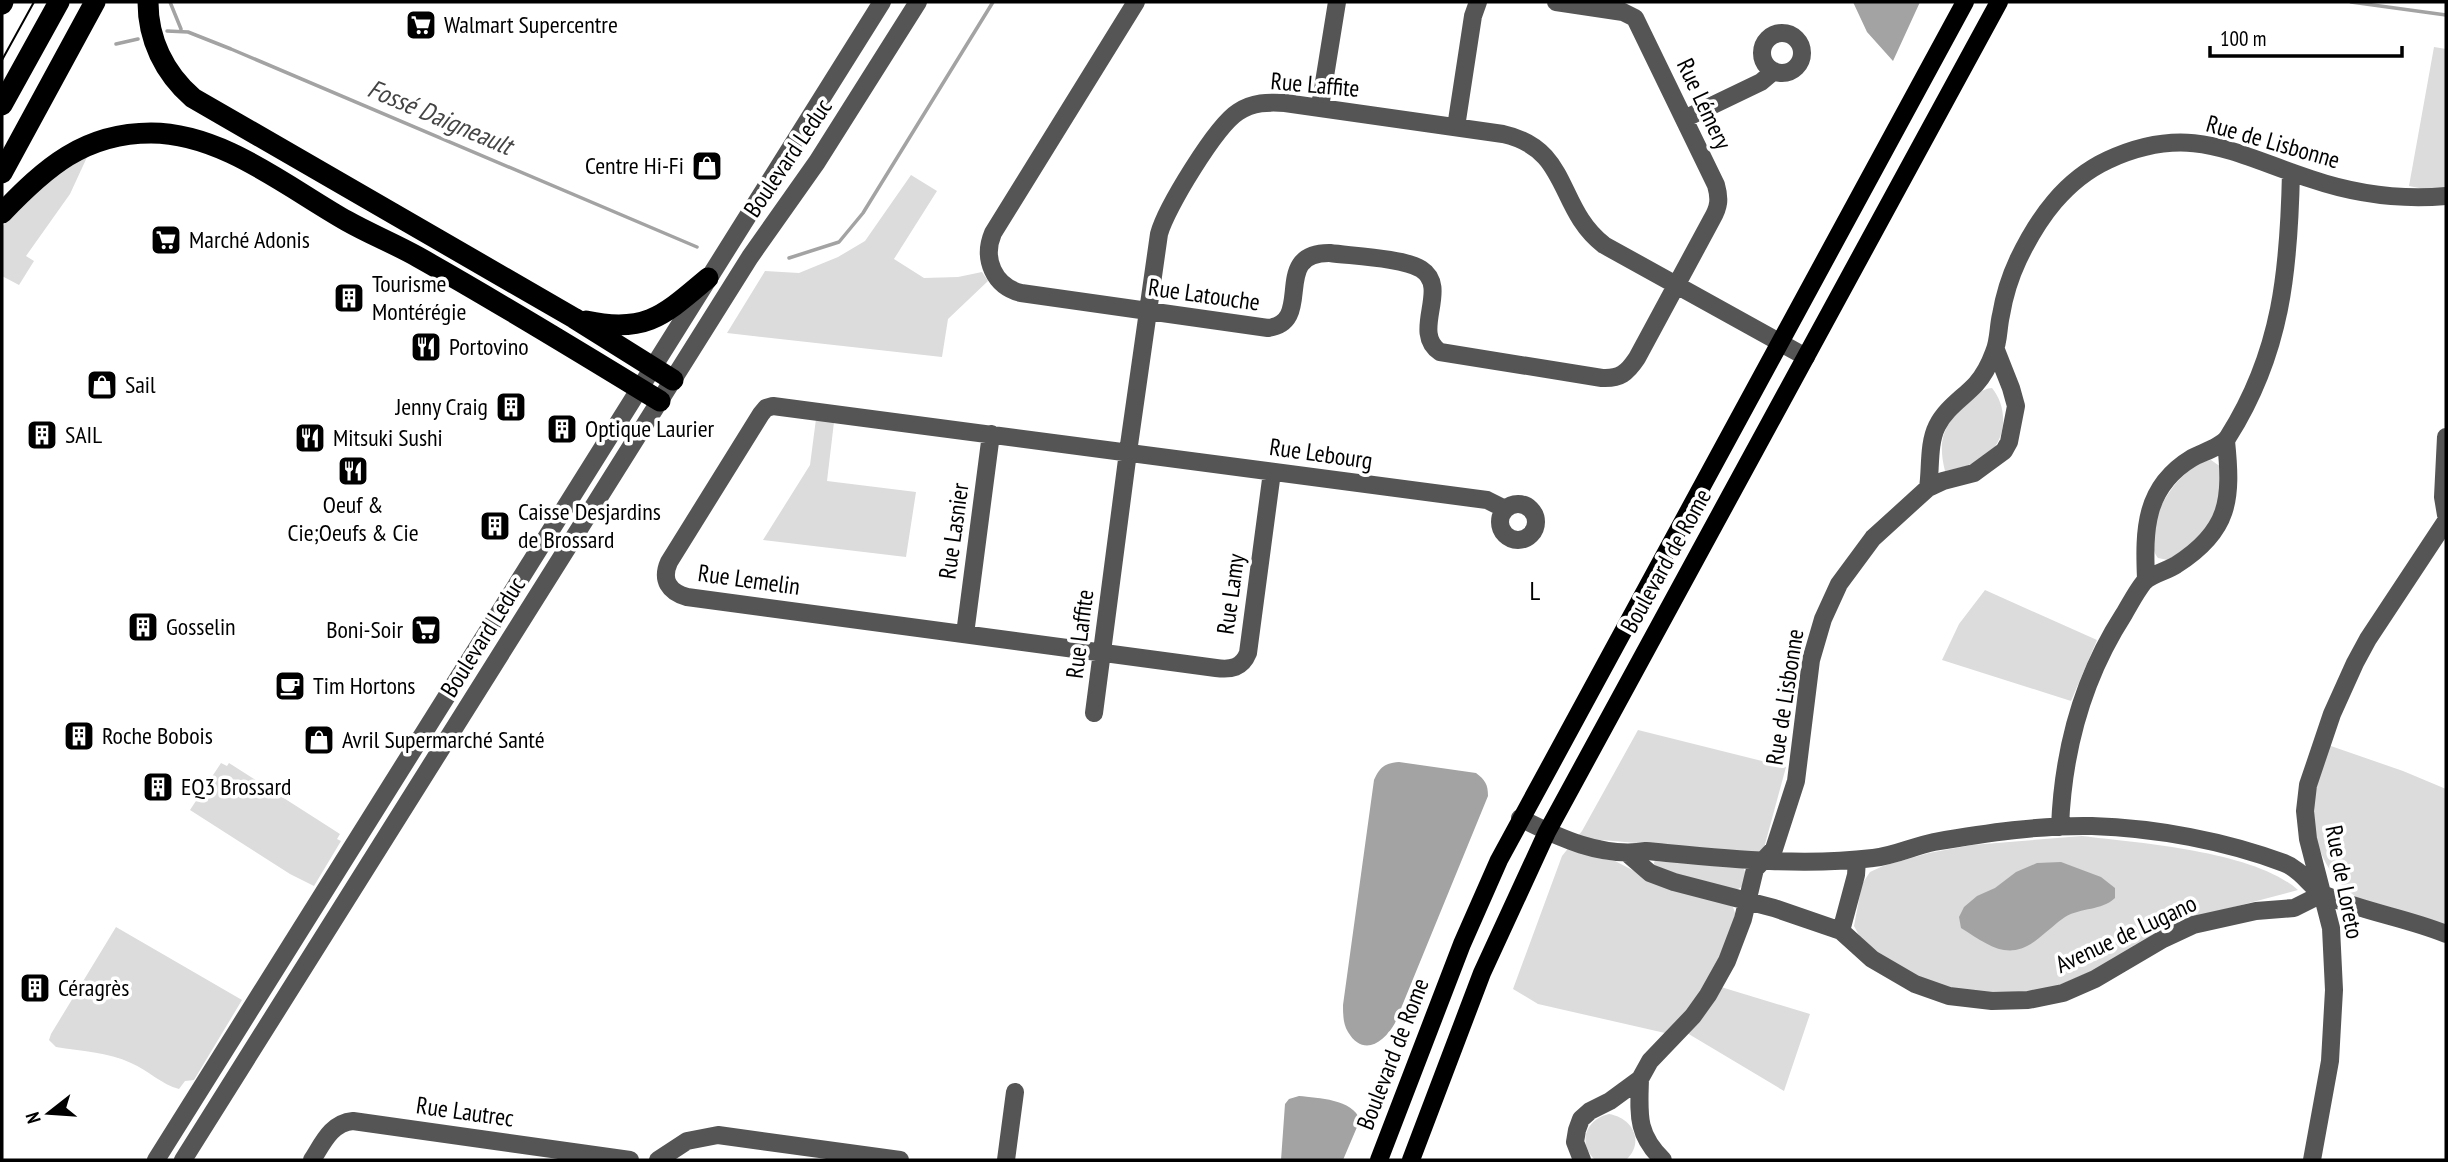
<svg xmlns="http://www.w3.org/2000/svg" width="2448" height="1162" viewBox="0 0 2448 1162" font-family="'PT Sans Narrow',sans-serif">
<rect width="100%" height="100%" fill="#fff"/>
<path fill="#dcdcdc" d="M2434 47 2446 49V189L2434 191 2409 186Z
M88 155 70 194 26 256 34 261 19 285 2 276V227L25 200 53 174Z
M911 175 937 191 894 259 924 278 958 277 982 272 988 281 948 319 942 357 727 333 765 271 799 273 838 257 865 241Z
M1992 388C2009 409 2007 442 1983 459 1972 466 1958 468 1945 471 1937 438 1944 424 1969 402 1977 395 1981 389 1992 388Z
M816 419 834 422 827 481 916 492 906 557 763 540 810 465Z
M2211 460 2221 467 2218 509 2201 538 2168 560 2158 558C2137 531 2178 464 2211 460Z
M1985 590 2097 640 2071 701 1942 660 1959 624Z
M1638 730 1786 767 1764 848 1757 853 1601 840 1598 858 1615 861 1648 878 1727 904 1733 907 1736 916C1719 962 1702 999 1665 1033L1538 1004 1513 989 1562 856 1582 831Z
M2328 745 2403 771 2446 789V928C2421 920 2393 914 2369 904 2325 884 2305 831 2315 786 2317 772 2324 758 2328 745Z
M221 763 227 766 229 763 340 834 337 839 341 841 314 886 290 874 190 810Z
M2082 836C2140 843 2254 851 2298 890L2188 919 2101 967 2048 990 1959 995 1902 971 1862 941 1854 926 1862 884 1870 872 1883 866 1929 853 1972 845Z
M1655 860 1742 866 1746 873 1743 886 1733 892 1653 866Z
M116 927 242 1000 194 1080 185 1081 179 1089C162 1085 148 1070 131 1063 108 1052 81 1051 56 1047L49 1040 51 1034Z
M1721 987 1810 1014 1784 1091 1687 1033Z
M1609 1114C1633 1118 1645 1142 1626 1160H1595C1577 1143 1586 1119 1609 1114Z"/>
<path fill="#a3a3a3" d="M1853 2H1920L1893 61 1867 32Z
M1399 762 1476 773C1485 780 1488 784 1488 796L1395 1023C1384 1043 1363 1057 1348 1032 1343 1024 1343 1014 1343 1005L1374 780C1380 767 1385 763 1399 762Z
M2061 862 2101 877 2115 888V898C2101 911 2082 907 2065 917 2056 923 2048 931 2039 938 2009 963 1990 946 1961 928L1959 917 1964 907 1977 896 1995 888 2016 872 2037 863Z
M1299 1096C1318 1098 1353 1099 1360 1120L1343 1160H1281L1285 1104 1289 1099Z"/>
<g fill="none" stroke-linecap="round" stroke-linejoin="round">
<path stroke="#a3a3a3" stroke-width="3.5" d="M170 2 181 29
M2351 2 2446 15
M167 31 188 32 231 49 697 247
M116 44 138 39
M789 258 839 242 863 213 993 2"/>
<path stroke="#555" stroke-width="18" d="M1136 2 993 233C982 259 994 286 1021 293L1268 328C1316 322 1269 252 1330 253 1352 256 1404 258 1421 269 1451 288 1410 332 1440 352L1602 378C1620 379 1627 373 1637 358L1712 219C1719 207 1720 199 1716 185L1635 18 1623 12 1556 2
M1762 53a20 20 0 1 1 40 0a20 20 0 1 1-40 0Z
M1320 107 1337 2
M1684 119 1761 82 1774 71
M1456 127 1473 16 1478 2
M2446 437 2443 497 2446 515
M1272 472 1248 653C1242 668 1231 670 1216 668L687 597C669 592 661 580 669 562L761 414 766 408 773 406 1487 500 1505 509
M1928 488C1931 469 1928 444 1937 426 1946 408 1963 398 1976 384 1984 375 1990 363 1994 352 1999 341 1998 327 2001 315 2004 297 2010 277 2018 260 2038 218 2065 180 2108 160 2190 122 2234 154 2311 179 2355 194 2400 200 2446 196
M1500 522a18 18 0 1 1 36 0a18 18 0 1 1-36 0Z
M2146 579C2144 530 2144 487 2192 458 2203 452 2222 447 2228 437 2282 352 2289 269 2291 172
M965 634 991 434
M1094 713 1128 452 1159 234C1166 208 1216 126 1238 112 1253 102 1268 102 1285 103L1503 134C1571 149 1556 208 1604 245L1806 357
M1520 818C1559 838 1602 858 1646 851 1721 858 1798 867 1873 858 1894 856 1914 846 1934 842 1986 833 2040 825 2092 826 2156 828 2225 841 2284 863 2303 870 2312 890 2325 895 2364 912 2407 918 2446 934
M2060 827C2063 750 2082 679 2124 614 2130 604 2136 592 2144 582 2151 574 2167 571 2176 565 2230 531 2232 499 2226 441
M1628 854 1650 873 1674 882 1774 908 1841 931 1872 959 1915 984 1949 996 1992 1001 2028 1000 2063 993 2095 979 2163 939 2193 925 2256 911 2294 908 2322 894
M1841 931 1856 875 1857 860
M1640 1079C1639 1114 1636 1134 1663 1160
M156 1160 882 2
M183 1160 750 257 817 162 918 2
M312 1160C323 1143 331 1123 353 1121L630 1160
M658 1160 687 1141 718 1135 900 1160
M1006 1160 1015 1092
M1582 1160 1575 1142 1577 1130 1581 1119 1590 1111 1610 1101 1640 1079 1650 1061 1693 1016 1708 995 1727 961 1743 919 1755 869 1774 849 1796 781 1811 660 1823 619 1839 584 1873 538 1928 488 1943 481 1974 473 2004 451 2009 442 2016 406 2011 388 1996 350
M2312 1160 2330 1061 2334 990 2331 928 2308 839 2305 811 2308 785 2332 714 2355 663 2368 639 2446 521"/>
<path stroke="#000" stroke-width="18" d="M1379 1160 1462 944 1499 860 1965 2
M1411 1160 1482 973 1547 832 1999 2"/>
<path stroke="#000" stroke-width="21" d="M148 2C148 39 164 73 193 98L574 318 673 380
M2 4 3 2
M2 105 59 2
M2 173 95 2
M2 213C45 168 84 133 151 133 222 133 287 187 347 221 370 234 395 244 418 257 500 303 580 352 660 401
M586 321C646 334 664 315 708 278"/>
<path stroke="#000" stroke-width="2" d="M2 60 34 2"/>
</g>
<defs>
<g id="supermarket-square" transform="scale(1.575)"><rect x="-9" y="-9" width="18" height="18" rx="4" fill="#000" stroke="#fff"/><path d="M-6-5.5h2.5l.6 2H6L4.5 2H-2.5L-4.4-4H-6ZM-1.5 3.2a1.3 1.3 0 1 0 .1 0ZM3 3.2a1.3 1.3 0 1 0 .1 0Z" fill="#fff"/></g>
<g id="shop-square" transform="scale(1.575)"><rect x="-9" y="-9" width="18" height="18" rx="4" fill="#000" stroke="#fff"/><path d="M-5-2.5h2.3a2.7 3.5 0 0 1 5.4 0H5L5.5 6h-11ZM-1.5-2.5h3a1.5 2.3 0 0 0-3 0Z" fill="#fff"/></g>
<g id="building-square" transform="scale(1.575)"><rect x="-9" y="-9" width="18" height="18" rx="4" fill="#000" stroke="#fff"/><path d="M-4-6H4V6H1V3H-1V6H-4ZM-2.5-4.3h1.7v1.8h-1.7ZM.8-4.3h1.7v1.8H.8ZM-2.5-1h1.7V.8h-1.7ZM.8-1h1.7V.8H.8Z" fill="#fff"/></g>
<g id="restaurant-square" transform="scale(1.575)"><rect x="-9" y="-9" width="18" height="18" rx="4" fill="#000" stroke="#fff"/><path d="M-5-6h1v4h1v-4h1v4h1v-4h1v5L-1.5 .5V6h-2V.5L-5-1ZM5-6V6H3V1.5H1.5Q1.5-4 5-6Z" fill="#fff"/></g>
<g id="cafe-square" transform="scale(1.575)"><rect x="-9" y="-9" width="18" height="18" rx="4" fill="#000" stroke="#fff"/><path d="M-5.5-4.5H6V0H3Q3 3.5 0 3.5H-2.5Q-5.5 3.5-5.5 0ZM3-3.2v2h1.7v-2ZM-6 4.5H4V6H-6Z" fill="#fff"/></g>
</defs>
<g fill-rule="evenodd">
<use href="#supermarket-square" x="421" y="25"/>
<use href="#shop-square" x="707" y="166"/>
<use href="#supermarket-square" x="166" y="240"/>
<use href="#building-square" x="349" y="298"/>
<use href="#restaurant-square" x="426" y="347"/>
<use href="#shop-square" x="102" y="385"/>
<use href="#building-square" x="511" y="407"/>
<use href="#building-square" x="562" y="429"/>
<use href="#building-square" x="42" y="435"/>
<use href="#restaurant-square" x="310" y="438"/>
<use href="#restaurant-square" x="353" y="471"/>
<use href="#building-square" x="495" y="526"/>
<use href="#building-square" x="143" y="627"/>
<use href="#supermarket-square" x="426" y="630"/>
<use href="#cafe-square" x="290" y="686"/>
<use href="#building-square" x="79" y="736"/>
<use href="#shop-square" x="319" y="740"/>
<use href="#building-square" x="158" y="787"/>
<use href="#building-square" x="35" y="988"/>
</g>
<g text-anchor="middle" stroke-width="7" stroke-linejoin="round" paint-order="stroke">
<g font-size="24" fill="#000" stroke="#fff" text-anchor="start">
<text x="444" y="33">Walmart Supercentre</text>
<text x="684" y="174" text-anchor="end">Centre Hi-Fi</text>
<text x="189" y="248">Marché Adonis</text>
<text x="372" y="292">Tourisme<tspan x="372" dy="28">Montérégie</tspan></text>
<text x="449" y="355">Portovino</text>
<text x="125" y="393">Sail</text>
<text x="488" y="415" text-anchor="end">Jenny Craig</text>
<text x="585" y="437">Optique Laurier</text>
<text x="65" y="443">SAIL</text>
<text x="333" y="446">Mitsuki Sushi</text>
<text x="353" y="513" text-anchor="middle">Oeuf &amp;<tspan x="353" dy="28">Cie;Oeufs &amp; Cie</tspan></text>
<text x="518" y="520">Caisse Desjardins<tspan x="518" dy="28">de Brossard</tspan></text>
<text x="166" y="635">Gosselin</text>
<text x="403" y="638" text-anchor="end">Boni-Soir</text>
<text x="313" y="694">Tim Hortons</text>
<text x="102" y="744">Roche Bobois</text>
<text x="342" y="748">Avril Supermarché Santé</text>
<text x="181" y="795">EQ3 Brossard</text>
<text x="58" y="996">Céragrès</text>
</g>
<g font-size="24" fill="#000" stroke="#fff">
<text transform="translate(1315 85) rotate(5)" y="8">Rue Laffite</text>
<text transform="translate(1704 104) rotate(65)" y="8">Rue Lémery</text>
<text transform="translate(2273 142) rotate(16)" y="8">Rue de Lisbonne</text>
<text transform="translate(788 158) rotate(-56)" y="8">Boulevard Leduc</text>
<text transform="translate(1204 295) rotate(8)" y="8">Rue Latouche</text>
<text transform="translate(1321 454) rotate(8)" y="8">Rue Lebourg</text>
<text transform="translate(954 531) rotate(-82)" y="8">Rue Lasnier</text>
<text transform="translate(1666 561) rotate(-61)" y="8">Boulevard de Rome</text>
<text transform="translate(749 580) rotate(8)" y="8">Rue Lemelin</text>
<text transform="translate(1231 594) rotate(-82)" y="8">Rue Lamy</text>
<text transform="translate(1080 634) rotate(-83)" y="8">Rue Laffite</text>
<text transform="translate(483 637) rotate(-58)" y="8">Boulevard Leduc</text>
<text transform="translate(1785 697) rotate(-81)" y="8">Rue de Lisbonne</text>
<text transform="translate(2344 882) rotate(79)" y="8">Rue de Loreto</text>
<text transform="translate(2126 934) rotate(-25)" y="8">Avenue de Lugano</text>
<text transform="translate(1393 1054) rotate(-69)" y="8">Boulevard de Rome</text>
<text transform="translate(465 1112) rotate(8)" y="8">Rue Lautrec</text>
</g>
<g font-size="26" font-style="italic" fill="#444" stroke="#fff">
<text transform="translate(440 117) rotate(23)" y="9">Fossé Daigneault</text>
</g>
<g font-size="26" letter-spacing="2" fill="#000" stroke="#fff">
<text x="1536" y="600">L</text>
</g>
</g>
<rect width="2448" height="1162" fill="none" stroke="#000000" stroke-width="7"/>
<g transform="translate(49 1113) rotate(253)" stroke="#ffffff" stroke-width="5" paint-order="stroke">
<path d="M0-5L12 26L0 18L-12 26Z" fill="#000000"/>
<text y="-10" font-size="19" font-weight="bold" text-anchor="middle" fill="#000000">N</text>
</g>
<path d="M2210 46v10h192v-10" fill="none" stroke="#000000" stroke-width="3.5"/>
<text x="2220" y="46" font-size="21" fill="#000000" stroke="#ffffff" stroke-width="5" paint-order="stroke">100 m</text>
</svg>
